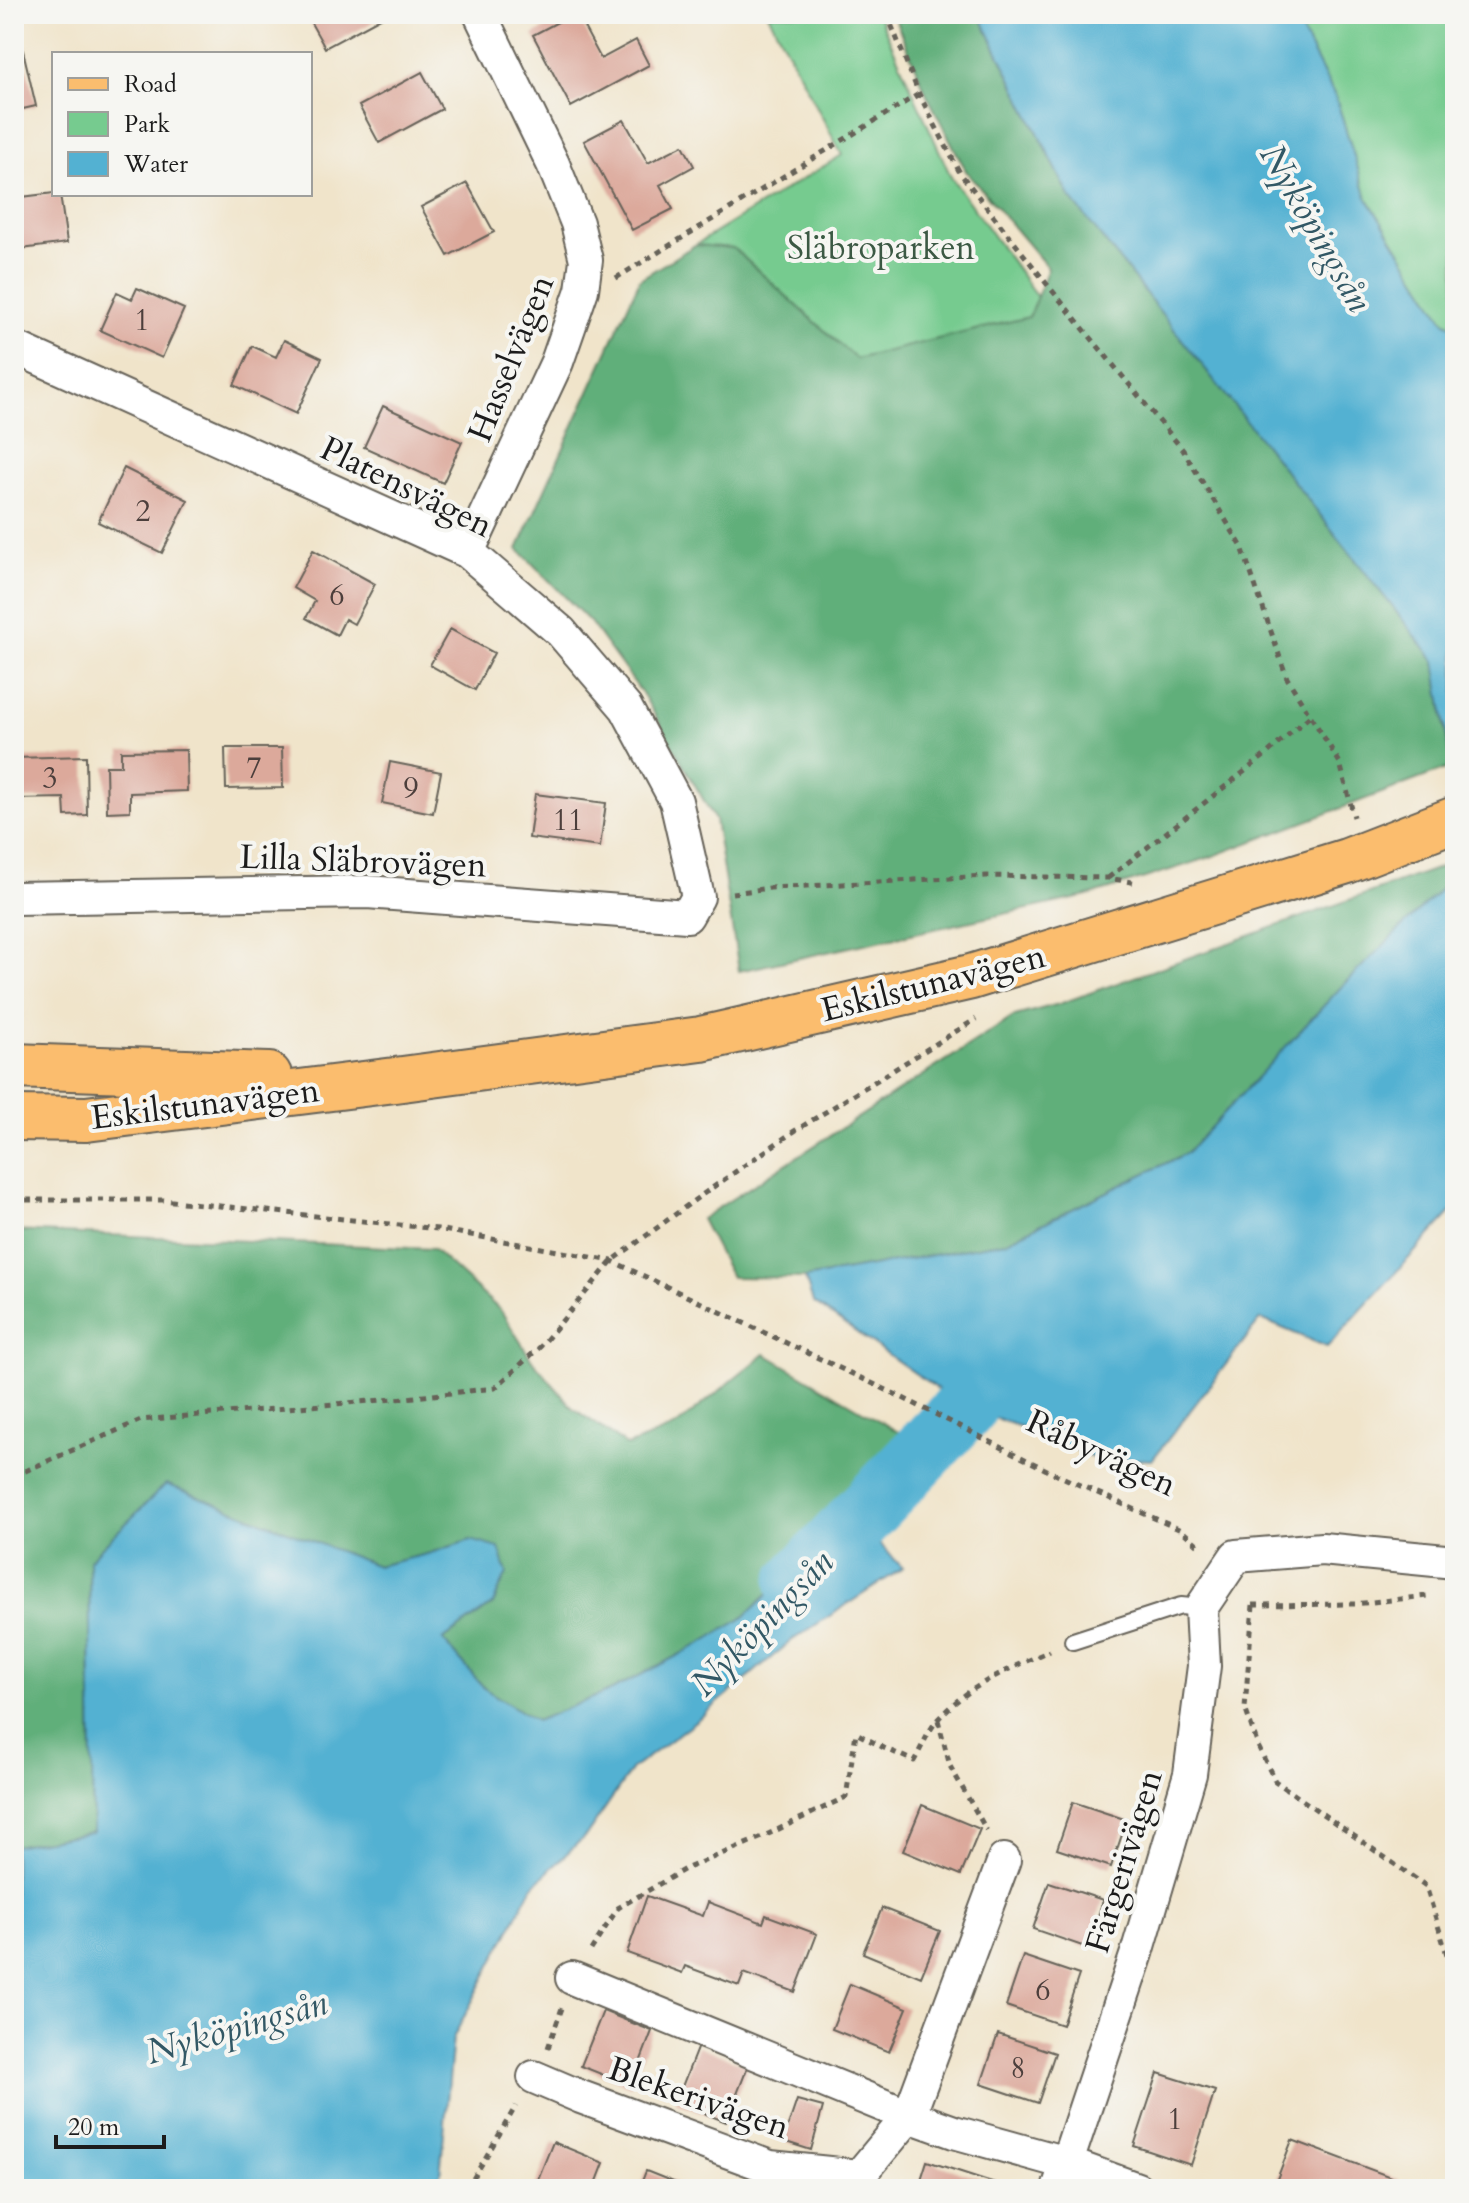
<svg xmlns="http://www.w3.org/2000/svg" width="1469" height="2203" viewBox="0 0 1469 2203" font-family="Cardo,serif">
<rect width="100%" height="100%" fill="#f6f6f2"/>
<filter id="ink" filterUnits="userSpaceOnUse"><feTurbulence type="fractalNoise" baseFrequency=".0125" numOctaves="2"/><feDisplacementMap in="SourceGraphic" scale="16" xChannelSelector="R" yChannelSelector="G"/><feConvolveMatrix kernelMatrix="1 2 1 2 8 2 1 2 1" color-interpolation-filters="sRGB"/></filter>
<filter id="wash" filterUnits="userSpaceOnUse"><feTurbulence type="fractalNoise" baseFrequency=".006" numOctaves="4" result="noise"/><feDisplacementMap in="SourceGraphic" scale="32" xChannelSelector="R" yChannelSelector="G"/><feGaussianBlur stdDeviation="1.8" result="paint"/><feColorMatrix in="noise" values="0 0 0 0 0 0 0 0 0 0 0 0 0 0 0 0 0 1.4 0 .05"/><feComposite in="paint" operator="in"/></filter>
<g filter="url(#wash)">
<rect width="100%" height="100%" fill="#f0e4ca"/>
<path fill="#76cb8f" stroke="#497456" stroke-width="2" d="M768 14H878L951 177 1037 297 1029 317 856 359 733 248 695 245 842 155Z
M1293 14H1455V327L1444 321 1367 198 1336 98Z"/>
<path fill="#60af7a" stroke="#3e664b" stroke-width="2" d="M893 14H979L1070 197 1435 661 1451 767 1208 858 1088 896 739 971 715 820 644 696 590 622 518 549 640 279 695 245 733 248 856 359 1029 317 1048 268 966 171 927 95Z
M1455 862V875L1342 987 1187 1153 1005 1242 805 1278 731 1277 701 1219 1015 1016 1059 1004Z
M14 1231 433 1249 501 1311 532 1360 573 1408 628 1446 676 1426 765 1354 902 1434 852 1515 743 1618 700 1644 612 1690 536 1721 485 1689 443 1640 493 1604 471 1540 427 1554 377 1566 166 1485 89 1560 93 1832 14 1846Z"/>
<path fill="#53b1d2" stroke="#386677" stroke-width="2" d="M979 14H1293L1336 98 1367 198 1444 321 1455 327V791L1435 661 1070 197Z
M1455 875V1208L1327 1347 1261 1319 1152 1460 1093 1457 1030 1430 965 1408 813 1302 805 1278 1005 1242 1187 1153 1342 986Z
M166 1484 377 1566 427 1554 471 1540 499 1548 507 1573 493 1604 443 1640 485 1689 536 1721 612 1690 700 1644 743 1618 852 1515 903 1568 791 1641 702 1716 632 1769 588 1833 532 1887 453 2038 440 2175 419 2189H14V1846L93 1832 89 1560Z"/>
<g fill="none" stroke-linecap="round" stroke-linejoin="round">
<path stroke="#53b1d2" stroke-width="64" d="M798 1583 965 1408 1003 1328"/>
</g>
<g id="blocks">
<path fill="#dca99b" d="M306 14H388L325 48Z
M573 14H577L601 59 636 40 649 65 571 107 533 35Z
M21 42 36 106 14 111V44Z
M422 72 442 109 379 143 359 106Z
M624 120 648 163 683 145 694 166 660 185 673 209 632 230 584 141Z
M467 183 494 232 448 256 421 207Z
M54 193 60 194 67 243 14 250V198Z
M137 288 184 309 162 358 100 330 117 292 132 299Z
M284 340 322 358 296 414 234 385 252 346 276 357Z
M383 406 462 442 443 483 364 447Z
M124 468 188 500 162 553 98 522Z
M313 550 375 584 354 624 345 619 337 635 306 618 315 601 293 588Z
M450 629 494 653 475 690 430 665Z
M225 748H282L283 788 226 789Z
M186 750 187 791 130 793V811L107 812 106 766H121V751Z
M86 756 87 815 65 816 64 798 14 799V758Z
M390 762 441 772 433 813 382 803Z
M535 794 606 803 600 847 529 838Z
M1073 1802 1127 1820 1111 1867 1057 1849Z
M922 1805 980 1829 961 1875 903 1851Z
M1049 1882 1103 1900 1088 1948 1033 1929Z
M647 1896 703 1916 708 1902 763 1923 766 1915 817 1934 795 1992 744 1973 739 1986 685 1966 682 1973 627 1953Z
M882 1908 940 1931 921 1977 863 1953Z
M1023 1956 1079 1975 1062 2025 1006 2006Z
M850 1984 907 2008 889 2052 832 2029Z
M603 2011 652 2031 631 2086 581 2066Z
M998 2034 1055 2053 1038 2103 981 2084Z
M698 2046 748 2066 726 2122 676 2102Z
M1158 2073 1215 2091 1191 2165 1134 2146Z
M797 2100 823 2107 811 2150 783 2141Z
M1292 2140 1399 2180 1396 2189H1279L1274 2187Z
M553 2142 604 2163 594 2189H534Z
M927 2161 998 2184 997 2189H918Z
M646 2171 691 2189H639Z"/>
</g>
</g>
<g filter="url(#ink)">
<use href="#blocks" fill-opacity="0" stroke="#666259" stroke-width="2"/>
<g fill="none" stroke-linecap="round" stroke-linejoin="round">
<g stroke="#666259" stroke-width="20">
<path id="lane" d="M1073 1641 1181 1606 1201 1608"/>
</g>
<g stroke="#666259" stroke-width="36">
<path id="street" d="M14 347 468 552 561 632 626 708 676 801 698 897 687 916 367 892 14 898
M468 552 557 362 582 290 586 260 577 223 553 164 480 14
M572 1978 909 2116 954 2132 1066 2163 1137 2189
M534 2077 581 2097 770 2167 859 2176 909 2116 1004 1860
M1058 2189 1137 1953 1190 1774 1204 1666 1201 1608 1236 1556 1322 1549 1455 1562"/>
</g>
<g stroke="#666259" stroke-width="48">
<path id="primary" d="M14 1066 269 1075
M14 1118 86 1119 395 1080 701 1039 971 977 1347 861 1455 819"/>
</g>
<path stroke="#666259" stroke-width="5" stroke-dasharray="6 6" stroke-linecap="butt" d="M887 14 919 94 960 173 1046 283 1183 450 1242 547 1287 678 1340 763 1354 817
M616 278 919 94
M1108 878 1263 757 1310 716
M732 893 770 888 986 876 1108 878 1137 883
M14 1200H163L438 1229 612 1261 895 1394 1055 1474 1181 1530 1201 1547
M14 1476 141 1420 406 1398 495 1388 541 1346 612 1261 696 1199 793 1132 976 1019
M1253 1605 1245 1708 1258 1746 1275 1781 1426 1886 1455 1981
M1253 1605 1355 1604 1427 1596
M938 1720 950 1766 987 1831
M591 1950 618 1908 685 1869 760 1838 846 1797 856 1733 884 1748 914 1761C922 1747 929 1729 939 1718 969 1685 1010 1668 1050 1651
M548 2048 562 2008
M467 2189 516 2106"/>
<use href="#lane" stroke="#fff" stroke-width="16"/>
<use href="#street" stroke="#fff" stroke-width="32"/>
<use href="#primary" stroke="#fbbd6e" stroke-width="44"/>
</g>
</g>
<g text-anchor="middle" stroke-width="8" stroke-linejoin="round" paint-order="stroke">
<g font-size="30" fill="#4c3f3c">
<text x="142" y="330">1</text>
<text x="143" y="521">2</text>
<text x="337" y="605">6</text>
<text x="254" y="778">7</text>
<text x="50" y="788">3</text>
<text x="411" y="798">9</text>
<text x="568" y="830">11</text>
<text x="1043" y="2000">6</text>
<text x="1018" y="2078">8</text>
<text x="1175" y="2129">1</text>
</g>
<g font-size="34" fill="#3c5944" stroke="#f6f6f2">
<text x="881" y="259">Släbroparken</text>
</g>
<g font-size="34" fill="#1c1c1c" stroke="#f6f6f2">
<text transform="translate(510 358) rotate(-68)" y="12">Hasselvägen</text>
<text transform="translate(407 486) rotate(26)" y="12">Platensvägen</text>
<text transform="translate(363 860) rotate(2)" y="12">Lilla Släbrovägen</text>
<text transform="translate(933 982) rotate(-14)" y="12">Eskilstunavägen</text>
<text transform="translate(205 1103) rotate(-7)" y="12">Eskilstunavägen</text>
<text transform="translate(1102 1452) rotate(25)" y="12">Råbyvägen</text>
<text transform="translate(1123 1861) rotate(-73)" y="12">Färgerivägen</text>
<text transform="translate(699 2097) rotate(19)" y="12">Blekerivägen</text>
</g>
<g font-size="36" font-style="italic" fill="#325865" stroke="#f6f6f2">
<text transform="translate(1317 227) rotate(60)" y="13">Nyköpingsån</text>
<text transform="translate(761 1622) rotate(-46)" y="13">Nyköpingsån</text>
<text transform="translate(236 2026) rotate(-16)" y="13">Nyköpingsån</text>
</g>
</g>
<rect width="1469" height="2203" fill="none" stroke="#f6f6f2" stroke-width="48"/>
<rect x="52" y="52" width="260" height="144" fill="#f6f6f2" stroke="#9f9f9c" stroke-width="2"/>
<rect x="68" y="78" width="40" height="12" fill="#fbbd6e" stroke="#9f9f9c" stroke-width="2"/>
<text x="124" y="92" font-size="24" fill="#1c1c1c">Road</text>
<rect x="68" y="112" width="40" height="24" fill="#76cb8f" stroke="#9f9f9c" stroke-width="2"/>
<text x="124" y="132" font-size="24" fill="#1c1c1c">Park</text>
<rect x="68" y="152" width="40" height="24" fill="#53b1d2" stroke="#9f9f9c" stroke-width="2"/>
<text x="124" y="172" font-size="24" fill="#1c1c1c">Water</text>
<path d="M56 2135v12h108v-12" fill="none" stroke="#1c1c1c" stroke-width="4"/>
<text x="68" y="2135" font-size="24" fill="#1c1c1c" stroke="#f6f6f2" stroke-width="6" paint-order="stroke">20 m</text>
</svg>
